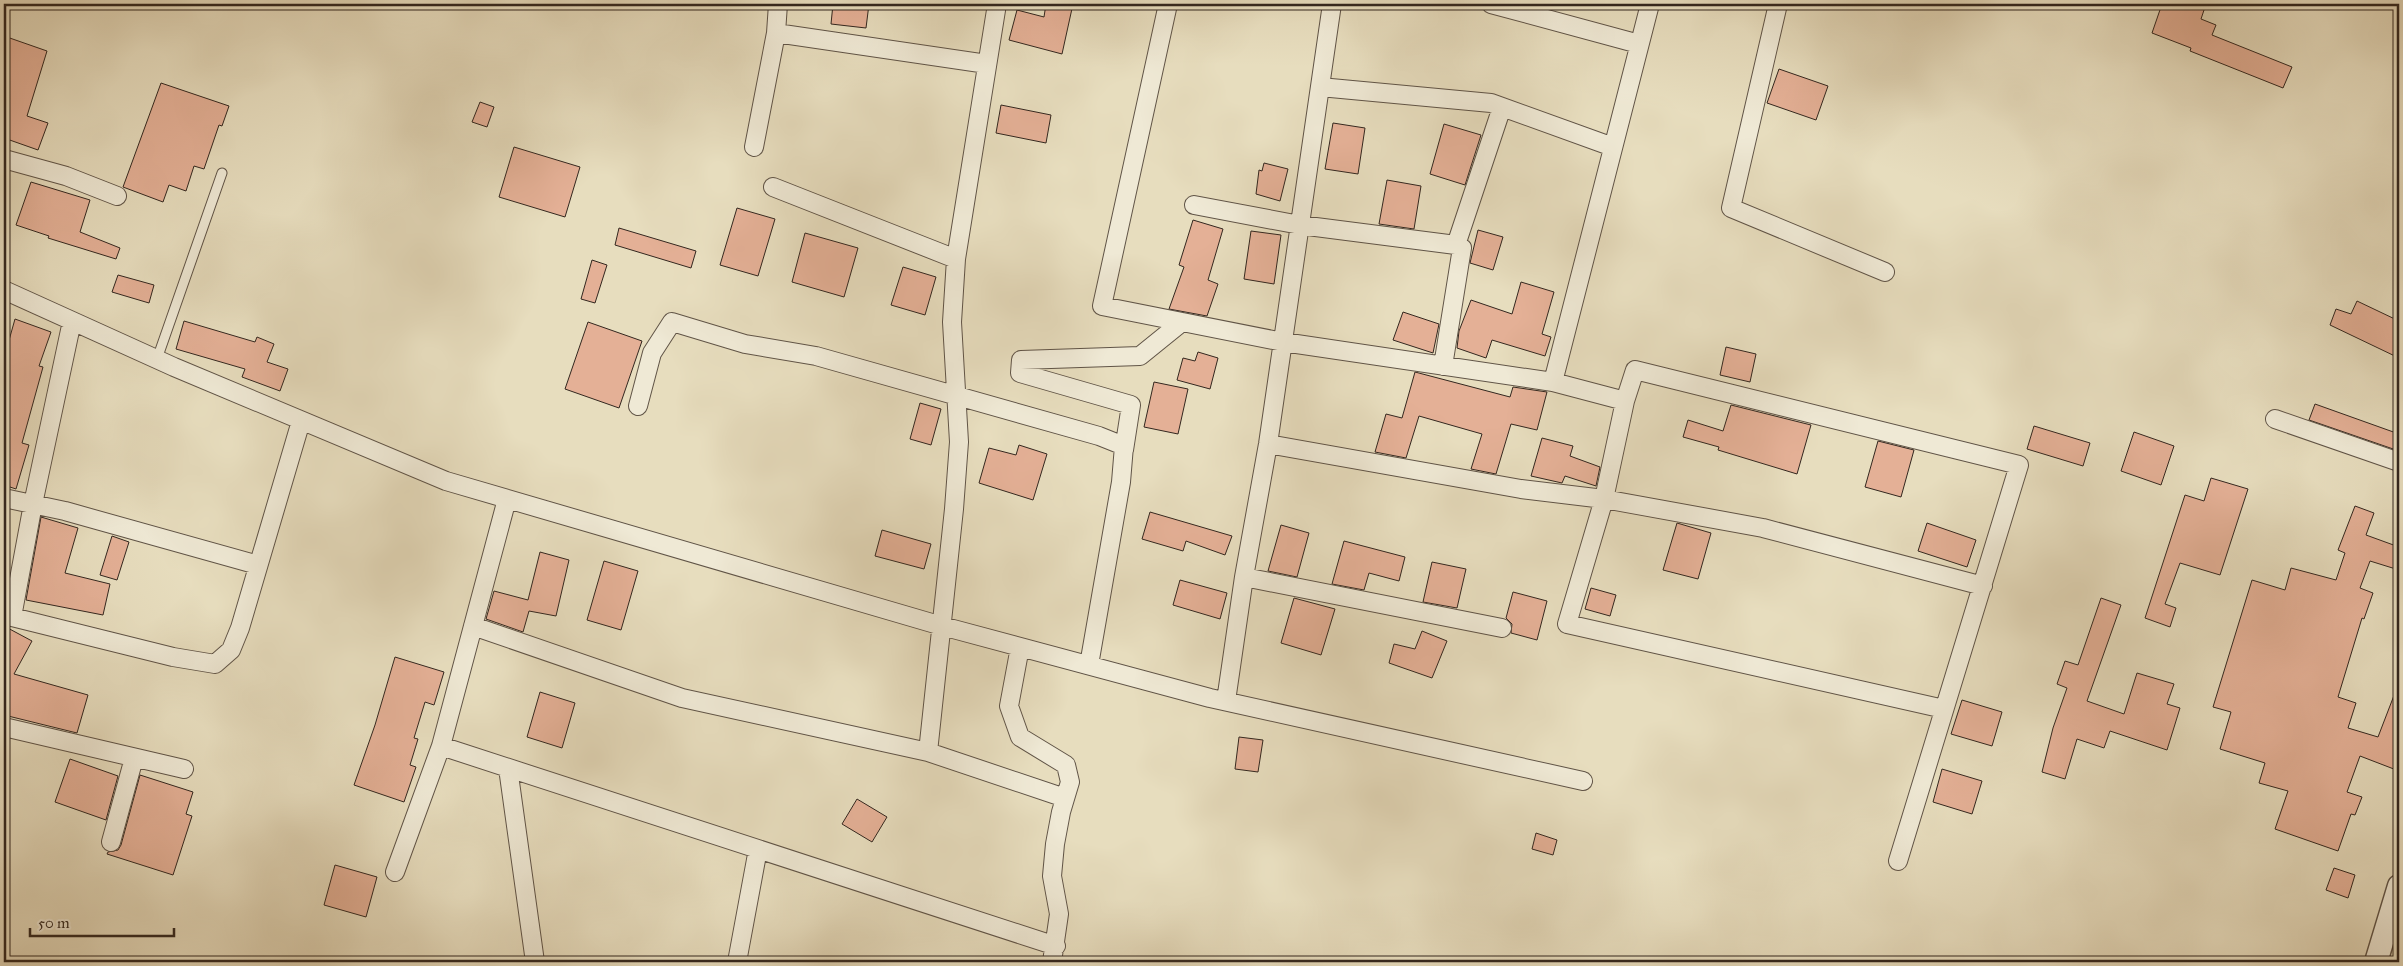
<svg xmlns="http://www.w3.org/2000/svg" width="2403" height="966" viewBox="0 0 2403 966" font-family="'IM FELL Great Primer',serif">
<rect width="100%" height="100%" fill="#e7ddbe"/>
<filter id="stains"><feTurbulence type="fractalNoise" baseFrequency=".004" numOctaves="4"/><feColorMatrix values="0 0 0 0 .2 0 0 0 0 .09 0 0 0 0 .02 0 0 0 .5 -.17"/></filter>
<radialGradient id="worn" r=".72"><stop offset=".6" stop-color="#630" stop-opacity="0"/><stop offset="1" stop-color="#630" stop-opacity=".3"/></radialGradient>
<path fill="#e4b096" stroke="#33271f" d="M833 4H869L866 28 831 24Z
M1046 4H1073L1062 54 1009 40 1017 10 1044 17Z
M2162 4H2196L2205 7 2201 19 2216 25 2212 35 2292 67 2283 88 2190 51 2191 48 2152 33Z
M4 36 47 51 27 116 48 123 38 150 4 138Z
M1779 69 1828 86 1816 120 1767 103Z
M161 83 229 106 222 126 219 125 204 169 194 166 186 191 169 185 163 202 123 187Z
M480 102 494 107 487 127 472 122Z
M1001 105 1051 115 1046 143 996 133Z
M1333 123 1365 128 1358 174 1325 169Z
M1444 124 1481 135 1465 185 1430 174Z
M514 147 580 167 565 217 499 197Z
M1264 163 1288 169 1280 201 1256 194 1259 170 1262 171Z
M1387 180 1421 186 1414 229 1379 224Z
M31 182 90 200 80 232 120 248 116 259 48 238 49 236 16 225Z
M737 208 775 219 758 276 720 265Z
M1193 220 1223 229 1208 280 1218 284 1207 316 1169 309 1184 267 1179 265Z
M619 228 696 251 691 268 615 245Z
M1478 230 1503 237 1493 270 1470 263Z
M1251 231 1281 235 1274 284 1244 279Z
M805 233 858 248 844 297 792 282Z
M592 260 607 265 595 303 581 299Z
M903 267 936 277 925 315 891 305Z
M118 275 154 285 149 303 112 292Z
M1521 282 1554 292 1542 334 1551 337 1545 356 1492 340 1486 358 1457 348 1459 331 1471 300 1512 314Z
M2357 301 2399 321V358L2330 325 2336 309 2351 314Z
M1403 312 1439 324 1433 353 1393 340Z
M15 319 51 332 39 366 43 367 22 443 29 445 16 489 4 485V358Z
M184 321 255 342 257 337 274 344 267 362 288 369 280 391 242 377 245 369 176 349Z
M588 322 642 341 619 408 565 389Z
M1726 347 1756 354 1750 382 1720 375Z
M1198 352 1218 358 1210 389 1177 380 1183 358 1195 361Z
M1415 372 1510 397 1513 387 1547 392 1537 430 1511 424 1496 474 1471 469 1482 434 1419 416 1406 458 1375 452 1386 414 1402 418Z
M1154 382 1188 389 1178 434 1144 427Z
M920 403 941 409 931 445 910 439Z
M2315 404 2399 434V451L2309 420Z
M1731 405 1811 425 1797 474 1718 450 1719 447 1683 437 1688 420 1723 431Z
M2034 426 2090 443 2083 466 2027 449Z
M2134 432 2174 446 2161 485 2121 471Z
M1542 438 1573 446 1570 456 1600 467 1596 486 1565 476 1562 483 1531 476Z
M1878 441 1914 450 1901 497 1865 487Z
M1019 445 1047 454 1033 500 979 483 989 448 1016 455Z
M2211 478 2248 489 2220 575 2180 563 2165 604 2176 608 2170 627 2145 618 2185 495 2204 501Z
M2355 506 2374 513 2366 535 2399 547V570L2370 561 2360 588 2373 593 2364 619 2362 618 2338 697 2356 703 2348 728 2378 737 2398 685 2399 686V771L2360 756 2347 792 2362 797 2355 815 2351 814 2338 851 2275 829 2288 791 2259 783 2265 763 2220 749 2231 712 2213 707 2252 580 2285 590 2291 568 2336 580 2345 553 2338 550Z
M1150 512 1232 536 1225 555 1186 541 1183 551 1142 539Z
M41 517 78 528 65 573 110 584 103 615 26 600Z
M1677 523 1711 533 1698 579 1663 570Z
M1927 523 1976 540 1967 567 1918 551Z
M1281 525 1309 533 1297 577 1268 571Z
M882 530 931 544 924 569 875 556Z
M112 536 129 542 117 580 100 575Z
M1344 541 1405 557 1399 581 1369 573 1364 590 1332 584Z
M540 552 569 560 556 616 529 611 523 632 486 619 494 591 528 600Z
M604 561 638 571 621 630 587 620Z
M1432 562 1466 569 1457 608 1423 602Z
M1180 580 1227 593 1220 619 1173 605Z
M1591 588 1616 595 1610 616 1585 609Z
M1513 592 1547 601 1537 640 1511 633 1512 624 1506 618Z
M1294 598 1335 609 1321 655 1281 643Z
M2101 598 2121 605 2087 701 2124 714 2137 673 2174 684 2167 704 2180 708 2167 750 2110 731 2104 748 2077 739 2065 779 2042 772 2053 728 2067 688 2057 684 2065 661 2078 665Z
M4 626 32 641 14 674 88 695 77 733 4 715Z
M1422 631 1447 641 1432 678 1389 663 1394 644 1415 649Z
M395 657 444 672 434 705 425 702 414 738 418 739 410 765 416 767 404 802 354 785 375 725Z
M540 692 575 703 562 748 527 737Z
M1962 700 2002 712 1992 746 1951 734Z
M1239 737 1263 740 1258 772 1235 769Z
M70 759 118 776 106 820 55 802Z
M1942 769 1982 781 1972 814 1933 802Z
M140 775 193 792 186 814 192 816 173 875 107 854 108 852 118 850 121 845Z
M857 799 887 817 872 842 842 824Z
M1536 833 1557 840 1553 855 1532 849Z
M335 865 377 877 366 917 324 905Z
M2334 868 2355 875 2348 898 2326 890Z"/>
<g fill="none" stroke-linecap="round" stroke-linejoin="round">
<g stroke="#605447" stroke-width="11">
<path id="service" d="M157 359 222 173"/>
</g>
<g stroke="#605447" stroke-width="20">
<path id="minor" d="M778 4 776 33 987 64
M1168 4 1102 306 1283 342 1553 382 1625 401 1635 370 2019 465 1898 861
M1491 4 1639 44
M1778 4 1731 208 1885 272
M1320 87 1491 103 1613 147
M754 147 776 33
M4 159 66 176 117 196
M773 187 956 259
M1194 205 1300 225 1456 245
M4 290 174 367 446 481 942 626 1210 698 1583 781
M1443 366 1462 248 1456 245 1502 107
M1553 382 1650 4
M1625 401 1604 499 1763 528 1983 586
M638 406 652 353 672 322 745 344 816 356 1099 436 1124 446 1121 482 1089 665
M2275 419 2399 462
M1268 444 1521 489 1604 499 1567 624 1944 709
M1124 450 1131 405 1020 373 1021 360 1140 356 1182 322
M4 498 65 511 258 565
M1244 577 1502 628
M4 615 173 657 215 664 231 650 240 628 301 421
M12 617 33 504 72 321
M473 626 682 698 928 752 1065 798
M1020 647 1009 706 1020 737 1066 765 1070 782 1061 812 1055 844 1052 876 1059 914 1052 962
M1226 701 1244 577 1268 444 1332 4
M4 727 184 769
M441 746 1056 946
M928 752 954 509 959 442 952 322 956 259 997 4
M508 768 535 962
M111 842 134 758
M395 872 441 746 507 499
M737 962 758 849"/>
</g>
<g stroke="#605447" stroke-width="25">
<path id="tertiary" d="M2376 962 2399 886"/>
</g>
<use href="#service" stroke="#efe9d5" stroke-width="9"/>
<use href="#minor" stroke="#efe9d5" stroke-width="18"/>
<use href="#tertiary" stroke="#efe9d5" stroke-width="22"/>
</g>
<rect width="2403" height="966" fill="none" stroke="#e7ddbe" stroke-width="20"/>
<rect x="5" y="5" width="2393" height="956" fill="none" stroke="#33271f" stroke-width="2.5"/>
<rect x="10" y="10" width="2383" height="946" fill="none" stroke="#33271f"/>
<path d="M30 928v8h144v-8" fill="none" stroke="#33271f" stroke-width="2.5"/>
<text x="38" y="928" font-size="15" fill="#33271f" stroke="#efe9d5" stroke-width="4" paint-order="stroke">50 m</text>
<rect width="100%" height="100%" filter="url(#stains)"/>
<rect width="100%" height="100%" fill="url(#worn)"/>
</svg>
